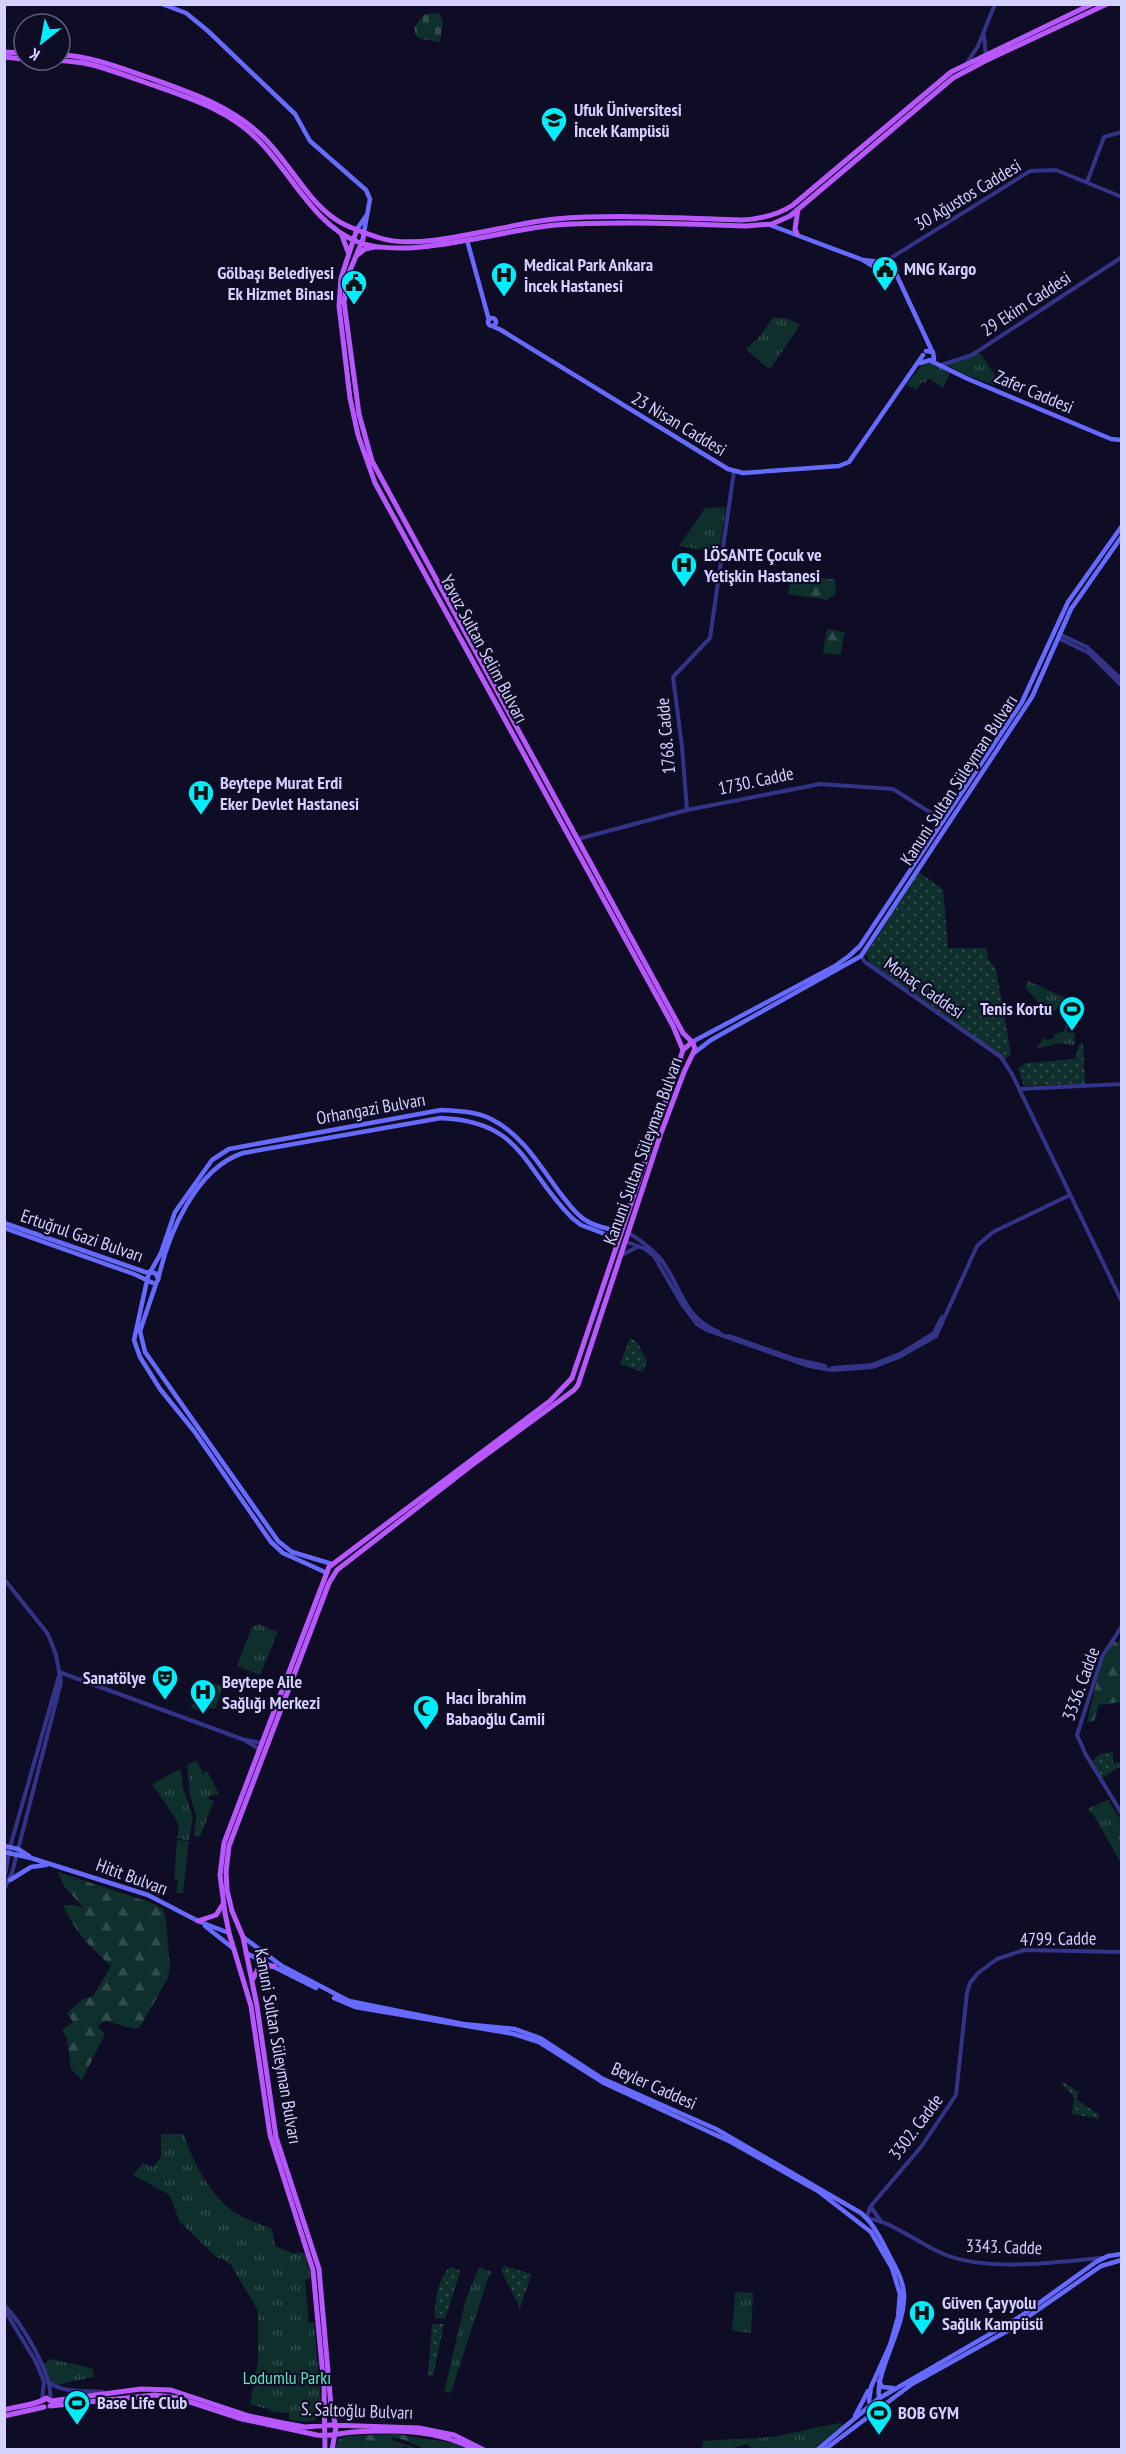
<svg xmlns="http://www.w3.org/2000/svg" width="1126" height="2454" viewBox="0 0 1126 2454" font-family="'PT Sans Narrow',sans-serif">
<defs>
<pattern id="grass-dots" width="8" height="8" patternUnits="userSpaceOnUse" patternTransform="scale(1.5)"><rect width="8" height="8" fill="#0f2f2d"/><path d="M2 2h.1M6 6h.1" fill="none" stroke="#314c4c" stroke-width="1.8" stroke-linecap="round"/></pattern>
<pattern id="forest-firs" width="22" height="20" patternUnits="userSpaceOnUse" patternTransform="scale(1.5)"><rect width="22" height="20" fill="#0f2f2d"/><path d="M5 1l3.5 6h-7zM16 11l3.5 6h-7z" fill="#314c4c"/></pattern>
<pattern id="cemetery-stones" width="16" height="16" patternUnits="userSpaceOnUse" patternTransform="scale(1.5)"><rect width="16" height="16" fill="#0f2f2d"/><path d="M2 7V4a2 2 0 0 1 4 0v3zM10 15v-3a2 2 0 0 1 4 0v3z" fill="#314c4c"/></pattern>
<pattern id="park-tufts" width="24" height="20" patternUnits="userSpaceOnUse" patternTransform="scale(1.5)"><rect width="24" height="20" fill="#0f2f2d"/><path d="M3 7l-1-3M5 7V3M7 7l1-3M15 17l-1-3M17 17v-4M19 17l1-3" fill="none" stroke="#314c4c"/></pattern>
</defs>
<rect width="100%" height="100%" fill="#0f0c25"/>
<path fill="url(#grass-dots)" d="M917 871 943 889 948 948H986L988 959 996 969 1011 1054 1003 1061 1001 1057 871 965 866 954Z
M1080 1043H1083L1085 1084 1024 1086 1018 1068 1026 1063 1075 1059Z
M630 1338 637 1342 647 1361 643 1372 620 1364Z
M1113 1752V1763L1121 1762V1766L1102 1778 1092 1761 1100 1754Z
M1062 2081 1079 2092 1076 2099 1099 2115 1097 2121 1096 2118 1072 2114 1074 2097 1062 2084 1060 2090Z
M504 2266 532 2274 520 2308 501 2270Z
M451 2267 459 2270 460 2273 445 2319 435 2318C434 2303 438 2276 451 2267Z
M432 2324H444L433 2376H428Z"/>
<path fill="url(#forest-firs)" d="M792 573 835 580 836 594 827 600 788 594Z
M827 629 845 632 840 655 823 653Z
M1121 1636V1702L1099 1705 1094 1721 1087 1722 1101 1663 1114 1641 1118 1643Z
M58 1872 152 1903 163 1909 166 1920 170 1967 168 1978 140 2027 134 2029 106 2021 97 2026 105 2034 82 2080 71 2069 67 2039 62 2030 73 2022 67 2013 82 2000 93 1996 111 1966C88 1944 77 1935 63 1905H75L84 1908 63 1885Z
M396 2434 453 2443 468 2449H424L407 2441 393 2437 392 2440 419 2449H408L407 2446 390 2450H334L338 2440 347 2436Z"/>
<path fill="url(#cemetery-stones)" d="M439 13 443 22 440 42 420 39 416 36 414 27 425 14Z"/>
<path fill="url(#park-tufts)" d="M773 317 789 319 800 325 771 368 765 366 746 349 761 335Z
M977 354H981L998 380 995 385 968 376 947 365Z
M930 363 950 373 943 388 928 378 925 383 922 382 917 390 906 385 921 366Z
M723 507 726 508 719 552 679 546 705 508Z
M1028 981 1070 1000 1078 1025 1074 1021 1067 1026V1032L1075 1033 1074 1045 1060 1043 1035 1049 1044 1038 1048 1040 1054 1038V1035L1064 1031 1068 1013 1061 1005 1049 1015 1025 987Z
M258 1624 278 1632 260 1675 237 1666 252 1627Z
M211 1682 223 1687 215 1709 205 1708 201 1711 190 1707 205 1693Z
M196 1760 203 1773 207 1771 219 1794 209 1796 208 1799 214 1801 200 1837 194 1836 196 1815 190 1796 187 1765Z
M178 1770 181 1771 183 1788 193 1817 189 1840 177 1839 179 1828 177 1821 152 1784Z
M1108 1800 1121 1820V1863L1093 1814 1088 1810 1089 1808Z
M161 2134H184C190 2157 210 2194 230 2209 241 2218 258 2223 272 2229L275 2246 292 2253H305L311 2278 305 2280 309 2323 314 2322 321 2404 319 2414 315 2420 305 2422 289 2420V2413L271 2412V2410L250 2404 258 2360V2311L231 2265 222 2258H217L179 2221 170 2195 133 2175 143 2163 153 2167 161 2157Z
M479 2267 492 2272 488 2278 451 2393 444 2392 465 2302Z
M735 2292 753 2293 751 2333 732 2331Z
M50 2359 92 2368 94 2377 55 2385 48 2379 43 2365Z
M839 2423 844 2425 813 2449H752L747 2444 730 2449H702L703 2441 772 2437Z"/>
<path fill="#0f2f2d" d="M177 1840 189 1841 183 1893H176L178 1880 174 1879Z"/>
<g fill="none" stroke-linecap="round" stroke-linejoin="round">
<path stroke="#333488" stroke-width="4" d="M984 35 986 57
M967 63 978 46 995 4
M1087 182 1104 137 1122 132
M886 261 1030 171 1056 170 1122 197
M941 365 972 355 1122 257
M1059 634 1087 647 1122 680
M1058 638 1089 653 1122 686
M687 810 682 747 673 677 710 638 734 471
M578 839 687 810 820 784 893 789 944 821
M861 956 865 962 1001 1057 1012 1074 1122 1302
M1020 1089 1122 1084
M629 1233C639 1239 651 1249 659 1257 682 1285 681 1317 719 1332
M627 1242 645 1249 654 1256 682 1304 697 1324 707 1330 809 1366 831 1370 873 1367 899 1357 936 1336 977 1246 993 1232 1070 1195
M622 1255 637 1247
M729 1336 794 1359 825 1366
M832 1368 872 1365 902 1353 934 1333 942 1317
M4 1579 48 1634 56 1655 61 1682 12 1873 4 1889
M1122 1626 1102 1657 1077 1735 1086 1755 1122 1814
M59 1672 242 1739 261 1743
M243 1739 259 1749
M4 1881 10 1847 59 1676
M871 2207 880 2220
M1102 2258C1055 2262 991 2272 946 2255 918 2244 896 2223 867 2218L870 2207 921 2147 956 2095 967 1993 970 1983 978 1973 997 1959 1024 1950 1122 1952
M4 2305C21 2322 54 2376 50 2400
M4 2309 36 2362 44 2382 42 2400
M48 2382C67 2394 81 2390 103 2392"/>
<path stroke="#676aff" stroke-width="4.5" d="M162 4 186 13 208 31 295 114 310 141 366 190 370 199 364 232
M770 225 863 260 881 271
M357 229 366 216
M467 240 489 320
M863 260 891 263 932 351
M884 262 880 267 883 272 887 273 892 268
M488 322a4 4 0 1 1 8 0a4 4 0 1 1-8 0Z
M492 326 501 330 728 469 743 473 839 466 849 462 923 355
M931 361 968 379 1111 439 1122 440
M920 363 934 359 933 352 926 351
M692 1042 835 966 849 956 860 946 1022 702 1068 602 1122 526
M694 1053 711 1040 861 956 1032 697 1071 609 1122 536
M4 1223 145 1272 155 1273 158 1278
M4 1228 134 1274 155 1284 158 1280C168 1234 196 1168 243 1153L441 1118C524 1122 522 1168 572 1218L581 1225 618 1239
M156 1284 140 1331 145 1352 278 1541 292 1552 332 1564
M327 1573 283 1553 271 1542 194 1431 160 1389 140 1357 134 1340 148 1276 161 1253 175 1212 212 1160 229 1149 441 1110C457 1111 475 1111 491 1119 522 1134 540 1166 560 1193 568 1203 575 1214 585 1220 596 1227 609 1229 621 1231
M4 1846 18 1849 29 1856
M4 1852 31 1858 148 1895 198 1921 229 1933
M10 1880 31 1867 46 1865
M205 1926 234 1949
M243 1937 282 1966 349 2001 463 2024 515 2029 540 2038 601 2078 716 2129 861 2213C874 2224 882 2241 889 2255 896 2268 903 2280 904 2294 906 2330 869 2379 881 2405
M246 1953 316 1988
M334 1998 355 2007 514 2034 539 2042 604 2083 731 2142 818 2191 871 2232 892 2268 900 2294 898 2317 890 2345 871 2387 869 2401 874 2411
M879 2381 882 2387 893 2388
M855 2416 868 2391
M817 2450 878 2399 1021 2316 1096 2262 1108 2256 1122 2254
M824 2450 912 2384 1009 2330 1101 2266 1122 2260"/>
<path stroke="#b957ff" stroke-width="5" d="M4 52 24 53
M60 55C91 56 118 67 147 77 189 92 230 105 263 137 289 162 305 198 335 219 348 228 365 233 380 238 423 252 508 223 555 219 617 214 680 218 741 220 760 219 778 215 793 205L951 72 1092 4
M4 57 24 59
M47 60C61 61 75 61 88 64 107 68 126 76 144 82 186 97 229 109 260 142 291 173 314 225 358 242 407 261 501 230 555 225 618 221 683 224 746 226L772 224 790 216 953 78 985 61 1107 4
M357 229 341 278 339 306 350 398 358 435 375 483 673 1026 683 1050
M341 233 348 252
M797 234 795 229 798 209
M356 256 365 249 374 247
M198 1921 216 1915 223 1904
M253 1979 259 1967 274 1966
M50 2406 155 2395 178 2398 242 2419 317 2435C330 2437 340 2433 353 2432 395 2430 438 2429 475 2450
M4 2410C17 2406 38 2405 46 2398L51 2401 141 2389 171 2390 249 2416 283 2423 305 2427 330 2425 419 2428 454 2435 484 2450
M4 2416 44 2407
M325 2450 324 2387 313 2270 270 2135 251 2006 229 1933 225 1913 220 1875 224 1843 329 1567 550 1401 572 1378 683 1050 692 1042
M332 2450 336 2427 331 2406 319 2269 276 2137 257 2006 243 1937 232 1911 227 1890 226 1872 229 1846 329 1583 337 1570 472 1465 574 1390 578 1385 661 1133 684 1072 695 1049 693 1043 683 1033 372 461 359 414 344 302 349 273 363 239 364 232"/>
</g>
<defs>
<g id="university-pin" transform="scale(1.35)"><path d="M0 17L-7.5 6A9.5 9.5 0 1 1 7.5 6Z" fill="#00edfb" stroke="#0f0c25"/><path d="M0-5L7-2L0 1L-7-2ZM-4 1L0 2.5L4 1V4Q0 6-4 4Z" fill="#111"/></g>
<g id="civic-pin" transform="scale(1.35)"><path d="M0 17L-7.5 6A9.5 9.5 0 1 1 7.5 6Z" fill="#00edfb" stroke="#0f0c25"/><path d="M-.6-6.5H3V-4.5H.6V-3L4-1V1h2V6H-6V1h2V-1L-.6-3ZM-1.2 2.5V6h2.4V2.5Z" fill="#111"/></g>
<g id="hospital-pin" transform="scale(1.35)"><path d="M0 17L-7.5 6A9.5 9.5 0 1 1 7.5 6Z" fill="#00edfb" stroke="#0f0c25"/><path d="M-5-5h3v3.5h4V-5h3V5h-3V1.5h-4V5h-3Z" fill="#111"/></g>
<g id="stadium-pin" transform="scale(1.35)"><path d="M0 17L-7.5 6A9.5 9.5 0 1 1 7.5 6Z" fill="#00edfb" stroke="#0f0c25"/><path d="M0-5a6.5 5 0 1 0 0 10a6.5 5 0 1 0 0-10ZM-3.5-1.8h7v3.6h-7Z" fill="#111"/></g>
<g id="theatre-pin" transform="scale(1.35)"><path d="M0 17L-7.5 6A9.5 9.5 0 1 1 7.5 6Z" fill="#00edfb" stroke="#0f0c25"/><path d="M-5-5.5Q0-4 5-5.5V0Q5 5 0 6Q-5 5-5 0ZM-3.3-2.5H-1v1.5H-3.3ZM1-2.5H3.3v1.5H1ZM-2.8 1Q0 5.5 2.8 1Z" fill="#111"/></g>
<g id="mosque-pin" transform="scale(1.35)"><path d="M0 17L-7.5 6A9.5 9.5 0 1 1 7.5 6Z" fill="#00edfb" stroke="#0f0c25"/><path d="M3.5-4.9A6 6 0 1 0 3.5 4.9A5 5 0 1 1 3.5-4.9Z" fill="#111"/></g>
</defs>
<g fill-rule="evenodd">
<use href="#university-pin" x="554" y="120"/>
<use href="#civic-pin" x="885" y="269"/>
<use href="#hospital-pin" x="504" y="275"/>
<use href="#civic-pin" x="354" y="283"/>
<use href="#hospital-pin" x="684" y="565"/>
<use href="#hospital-pin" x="201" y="793"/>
<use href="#stadium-pin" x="1072" y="1009"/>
<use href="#theatre-pin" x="165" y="1678"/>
<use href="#hospital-pin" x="203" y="1692"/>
<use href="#mosque-pin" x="426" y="1708"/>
<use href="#hospital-pin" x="922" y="2313"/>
<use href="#stadium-pin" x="77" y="2403"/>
<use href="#stadium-pin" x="879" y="2413"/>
</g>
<g text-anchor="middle" stroke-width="4.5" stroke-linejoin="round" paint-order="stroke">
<g font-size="18" font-weight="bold" fill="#d4d0ff" stroke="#0f0c25" text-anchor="start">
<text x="574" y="116">Ufuk Üniversitesi<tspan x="574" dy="21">İncek Kampüsü</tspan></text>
<text x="524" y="271">Medical Park Ankara<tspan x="524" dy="21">İncek Hastanesi</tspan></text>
<text x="904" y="275">MNG Kargo</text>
<text x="334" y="279" text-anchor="end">Gölbaşı Belediyesi<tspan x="334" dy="21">Ek Hizmet Binası</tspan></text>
<text x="704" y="561">LÖSANTE Çocuk ve<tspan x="704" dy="21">Yetişkin Hastanesi</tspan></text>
<text x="220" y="789">Beytepe Murat Erdi<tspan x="220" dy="21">Eker Devlet Hastanesi</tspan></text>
<text x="1052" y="1015" text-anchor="end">Tenis Kortu</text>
<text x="146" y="1684" text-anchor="end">Sanatölye</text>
<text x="222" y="1688">Beytepe Aile<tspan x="222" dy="21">Sağlığı Merkezi</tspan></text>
<text x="446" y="1704">Hacı İbrahim<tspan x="446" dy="21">Babaoğlu Camii</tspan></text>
<text x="942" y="2309">Güven Çayyolu<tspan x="942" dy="21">Sağlık Kampüsü</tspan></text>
<text x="97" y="2409">Base Life Club</text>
<text x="898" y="2419">BOB GYM</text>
</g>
<g font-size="18" fill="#d4d0ff" stroke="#0f0c25">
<text transform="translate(968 195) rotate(-31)" y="6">30 Ağustos Caddesi</text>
<text transform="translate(1026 304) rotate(-33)" y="6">29 Ekim Caddesi</text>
<text transform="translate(1034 392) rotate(23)" y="6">Zafer Caddesi</text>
<text transform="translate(679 424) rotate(31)" y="6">23 Nisan Caddesi</text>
<text transform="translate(484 649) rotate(62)" y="6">Yavuz Sultan Selim Bulvarı</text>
<text transform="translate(666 736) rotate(-95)" y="6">1768. Cadde</text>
<text transform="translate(959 780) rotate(-57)" y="6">Kanuni Sultan Süleyman Bulvarı</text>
<text transform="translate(756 781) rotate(-12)" y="6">1730. Cadde</text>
<text transform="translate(924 988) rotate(35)" y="6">Mohaç Caddesi</text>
<text transform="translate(371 1109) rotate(-10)" y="6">Orhangazi Bulvarı</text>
<text transform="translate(643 1151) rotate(-70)" y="6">Kanuni Sultan Süleyman Bulvarı</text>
<text transform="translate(82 1236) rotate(19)" y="6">Ertuğrul Gazi Bulvarı</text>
<text transform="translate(1081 1684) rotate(-70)" y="6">3336. Cadde</text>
<text transform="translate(132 1877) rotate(20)" y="6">Hitit Bulvarı</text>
<text transform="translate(1058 1939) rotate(-1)" y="6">4799. Cadde</text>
<text transform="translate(278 2046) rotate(80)" y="6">Kanuni Sultan Süleyman Bulvarı</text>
<text transform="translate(654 2086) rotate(24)" y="6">Beyler Caddesi</text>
<text transform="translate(916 2127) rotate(-53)" y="6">3302. Cadde</text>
<text transform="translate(1004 2247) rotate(2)" y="6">3343. Cadde</text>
<text transform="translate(357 2411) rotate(2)" y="6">S. Saltoğlu Bulvarı</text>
</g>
<g font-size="18" fill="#52eabd" stroke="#0f0c25">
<text x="287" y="2384">Lodumlu Parkı</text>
</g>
</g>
<rect width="1126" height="2454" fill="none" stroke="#d4d0ff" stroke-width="12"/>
<g transform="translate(42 42) rotate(211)"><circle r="28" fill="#0f0c25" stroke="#5e5a7c" stroke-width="1.5"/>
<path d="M0-4.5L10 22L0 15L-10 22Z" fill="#00edfb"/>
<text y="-9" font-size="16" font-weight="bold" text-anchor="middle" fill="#d4d0ff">K</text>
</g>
</svg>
